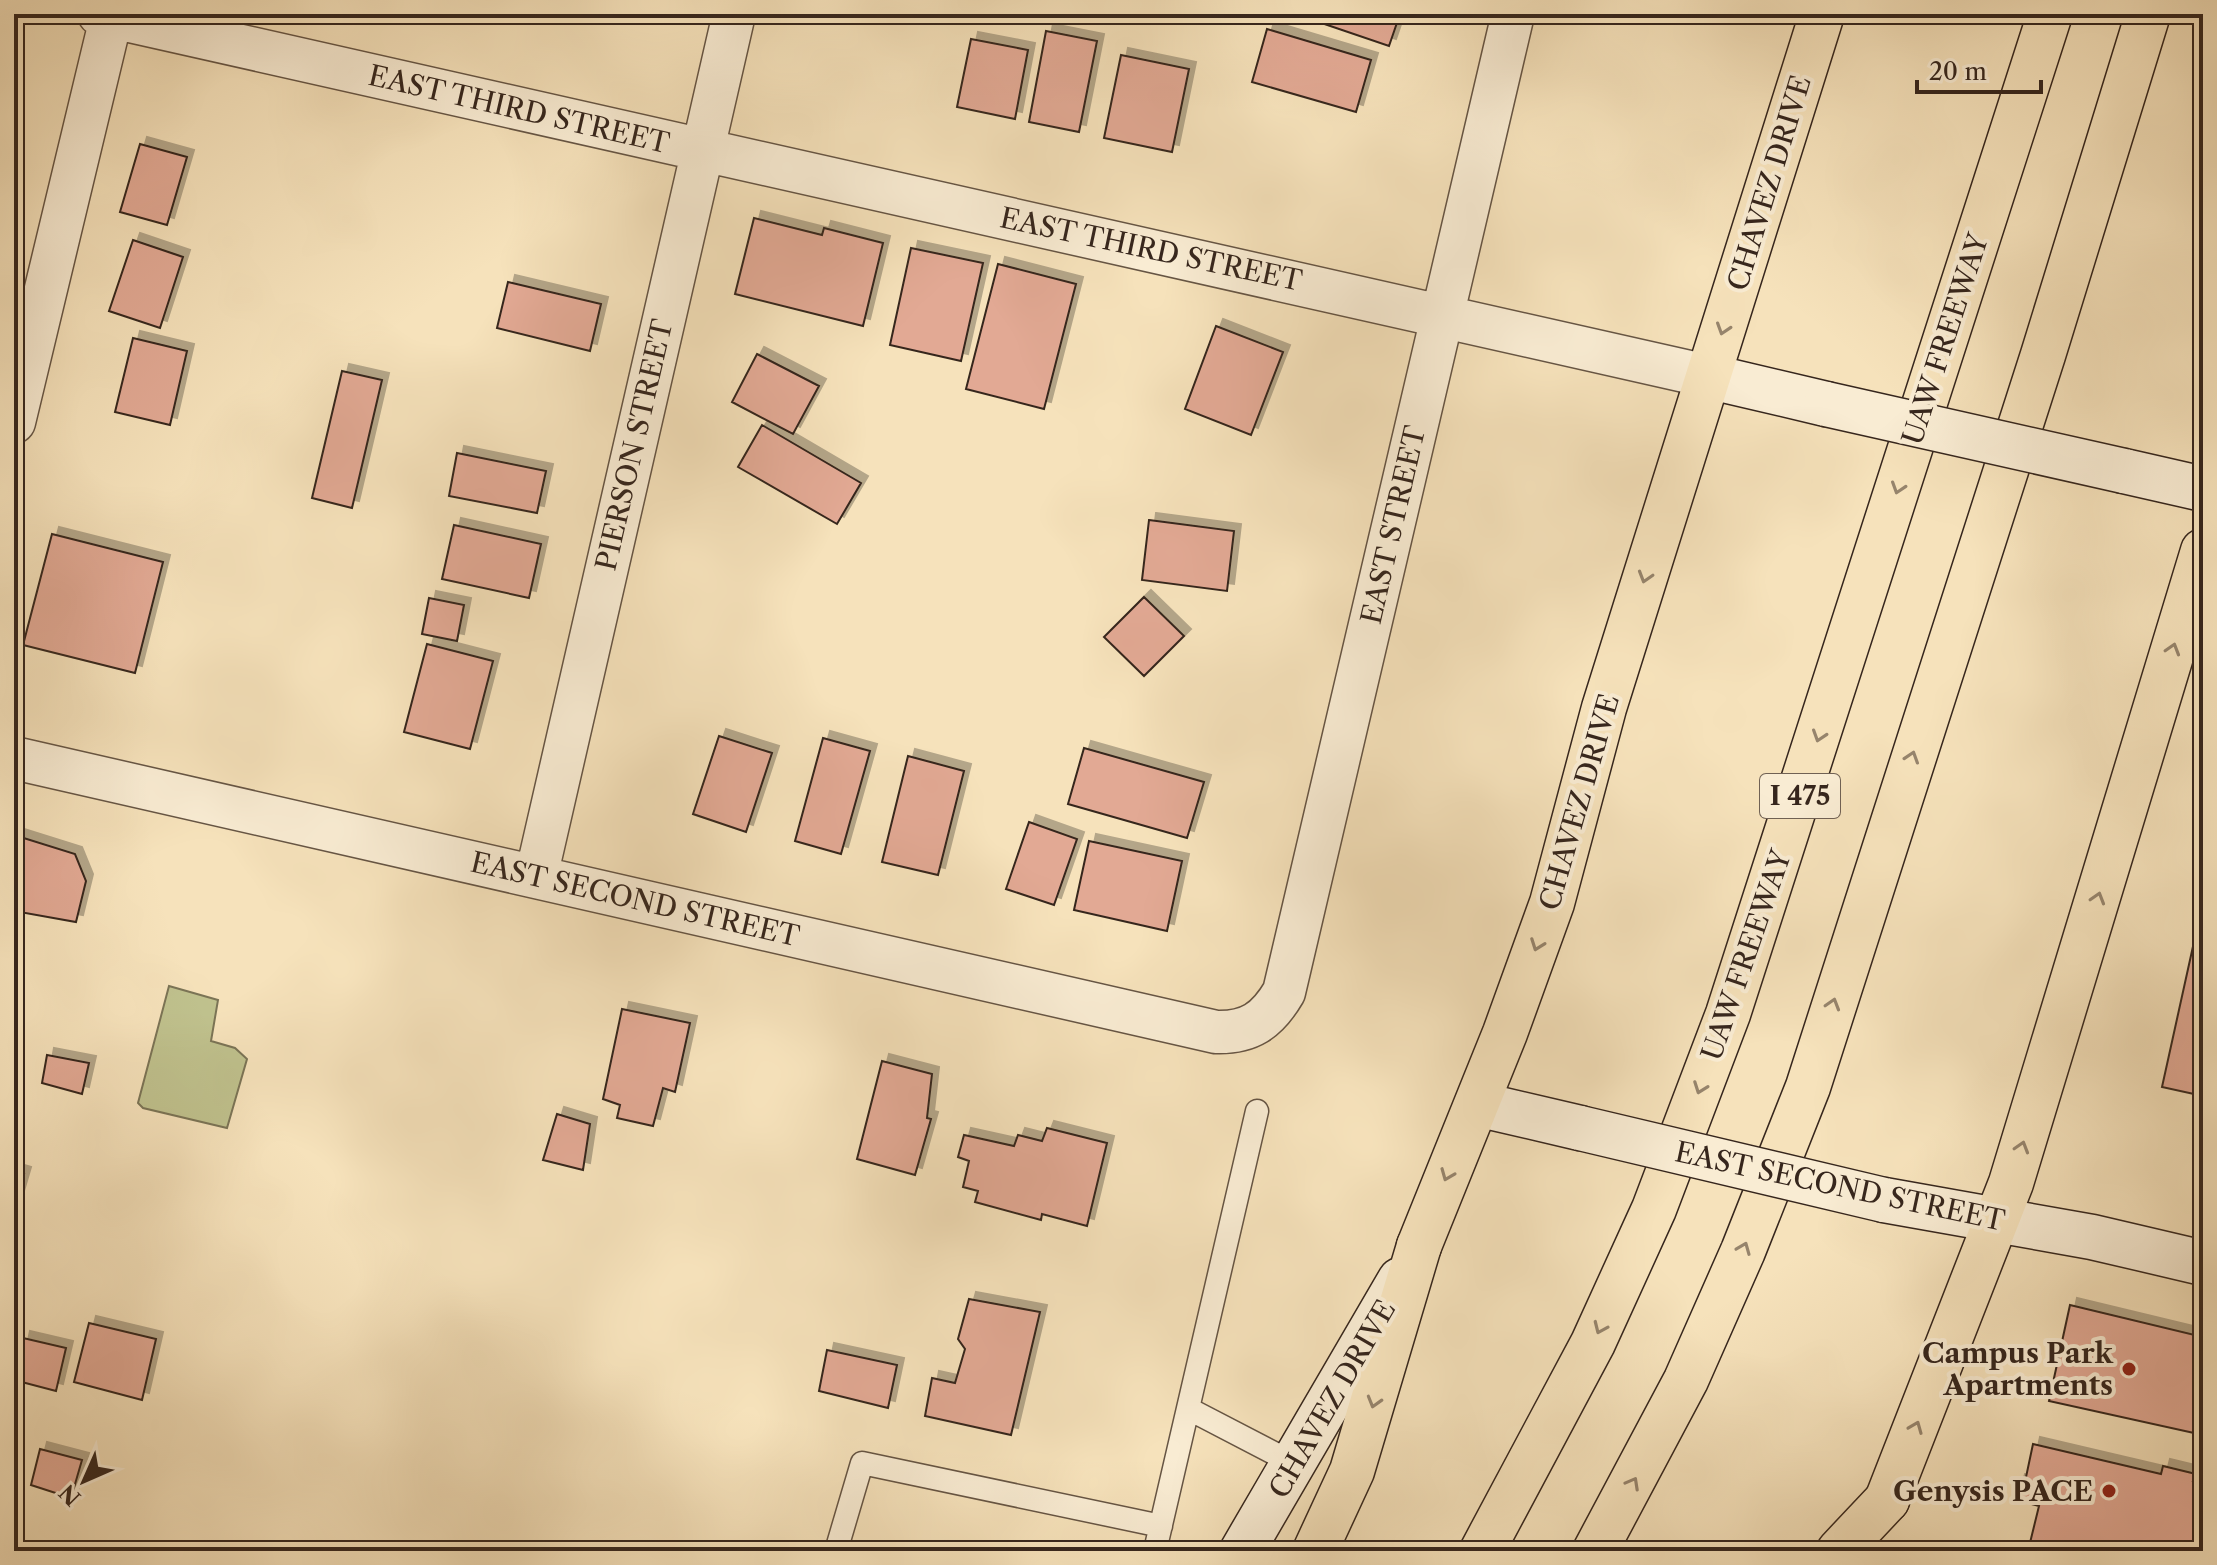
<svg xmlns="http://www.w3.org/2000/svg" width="2217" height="1565" viewBox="0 0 2217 1565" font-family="'Libre Caslon Text',serif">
<defs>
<filter id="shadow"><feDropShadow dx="7" dy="-7" stdDeviation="0" flood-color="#0004"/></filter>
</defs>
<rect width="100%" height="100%" fill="#f6e2bb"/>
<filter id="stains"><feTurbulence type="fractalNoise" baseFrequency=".0025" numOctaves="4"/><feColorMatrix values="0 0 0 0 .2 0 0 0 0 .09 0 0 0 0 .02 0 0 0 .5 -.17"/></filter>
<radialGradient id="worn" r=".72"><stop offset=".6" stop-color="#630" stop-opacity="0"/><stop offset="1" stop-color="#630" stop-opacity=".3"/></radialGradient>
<path fill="#c0c28e" stroke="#7b7456" stroke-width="2" d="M169 986 218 1000 211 1041 235 1048 247 1059 227 1128 143 1108 138 1103Z"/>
<path fill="#e2a994" stroke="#36261d" stroke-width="2" filter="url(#shadow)" d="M1295 14H1400L1389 46Z
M1267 29 1371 60 1356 112 1252 82Z
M1046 31 1097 41 1079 132 1029 122Z
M971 39 1028 50 1015 119 957 107Z
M1121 55 1189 69 1172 152 1104 138Z
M140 144 187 157 167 225 120 212Z
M754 218 822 235 824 228 883 243 863 326 735 294Z
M133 240 183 257 160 328 109 311Z
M911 248 983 263 961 361 890 345Z
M998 264 1076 284 1044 409 966 389Z
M508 282 601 304 590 351 497 328Z
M1216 326 1283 352 1251 435 1185 409Z
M133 338 187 351 170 425 115 412Z
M757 354 819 386 793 434 732 402Z
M342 371 382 380 352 508 312 498Z
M762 425 861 483 837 524 738 467Z
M457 453 546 471 537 513 449 496Z
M1149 520 1234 531 1227 591 1142 580Z
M454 525 541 544 529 598 442 579Z
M52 534 163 562 135 673 23 645Z
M1144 597 1184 636 1144 676 1104 637Z
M429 598 464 605 457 641 422 634Z
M427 644 493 661 470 749 404 732Z
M719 736 772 753 746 832 693 814Z
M823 738 870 751 841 854 795 841Z
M1084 748 1204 782 1187 838 1068 804Z
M908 756 964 771 938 875 882 862Z
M1029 822 1077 839 1054 905 1006 889Z
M14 835 75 854 86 881 76 922 14 911Z
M1089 841 1182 861 1167 931 1074 910Z
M2203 901V1096L2162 1087Z
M622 1009 690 1023 675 1092 663 1088 653 1126 617 1118 620 1105 603 1099Z
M47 1055 89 1063 82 1094 42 1083Z
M882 1061 932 1074 927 1118 931 1119 915 1175 857 1159Z
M557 1114 590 1124 583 1170 543 1160Z
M1047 1128 1107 1143 1087 1226 1042 1214 1041 1220 975 1202 978 1191 963 1187 969 1161 958 1157 964 1135 1014 1146 1018 1135 1042 1141Z
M14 1171 24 1174 14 1208Z
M969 1299 1040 1312 1011 1435 925 1416 932 1378 955 1383 965 1349 958 1339Z
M2070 1305 2203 1337V1435L2049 1401Z
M89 1323 156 1339 142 1400 74 1382Z
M23 1338 66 1348 56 1391 14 1380Z
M827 1350 897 1365 888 1408 819 1391Z
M2033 1444 2161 1474 2163 1466 2196 1474 2193 1481 2203 1483V1551H2028L2039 1506 2013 1499 2018 1481 2025 1482Z
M40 1449 82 1460 71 1498 31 1485Z"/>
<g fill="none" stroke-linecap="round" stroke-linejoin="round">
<g stroke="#654" stroke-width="25">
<path id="lane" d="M1189 1409 1295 1464
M1157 1542 1257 1111
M836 1551 862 1463 1161 1526"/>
</g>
<g stroke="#654" stroke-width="45">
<path id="street" d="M99 14 1707 376
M14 422 112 14
M14 758 1216 1032C1249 1033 1267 1021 1284 992L1513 14
M536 877 734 14"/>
</g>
<g stroke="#36261d" stroke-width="47">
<path id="secondary" d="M1707 376 1826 404
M2124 471 2203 489
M1477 1104 1580 1128
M1884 1200 2092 1237 2203 1263
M1242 1551 1400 1280"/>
</g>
<g stroke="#36261d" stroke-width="47">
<path id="primary" d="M1419 1246 1505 1033 1552 903 1604 708 1822 14
M1887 1500 2011 1183 2203 551"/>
</g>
<g stroke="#36261d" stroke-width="47">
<path id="highway" d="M1315 1551 1352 1471 1419 1246
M1482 1551 1593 1343 1654 1209 1728 1014 2050 14
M1595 1551 1686 1380 1743 1251 1808 1087 2043 355 2148 14
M1839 1551 1887 1500"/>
</g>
<use href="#lane" stroke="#f9ecd3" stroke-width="22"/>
<use href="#street" stroke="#f9ecd3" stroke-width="42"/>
<use href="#secondary" stroke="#f9ecd3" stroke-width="44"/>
<use href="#primary" stroke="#f6e2bb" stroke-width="44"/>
<use href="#highway" stroke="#f6e2bb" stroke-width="44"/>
<g stroke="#36261d" stroke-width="47" stroke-linecap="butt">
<path id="secondary-bridge" d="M1826 404 2124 471
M1580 1128 1884 1200"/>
</g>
<use href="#secondary-bridge" stroke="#f9ecd3" stroke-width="44"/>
</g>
<defs><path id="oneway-chevron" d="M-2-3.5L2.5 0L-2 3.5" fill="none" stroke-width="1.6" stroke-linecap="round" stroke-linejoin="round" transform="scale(2)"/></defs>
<g stroke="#96846c">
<use href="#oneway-chevron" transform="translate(1723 329) rotate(108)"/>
<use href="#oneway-chevron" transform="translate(1898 488) rotate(108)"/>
<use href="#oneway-chevron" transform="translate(1645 577) rotate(107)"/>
<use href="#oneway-chevron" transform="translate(2173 649) rotate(-73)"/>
<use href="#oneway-chevron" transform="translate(1819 736) rotate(108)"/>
<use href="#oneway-chevron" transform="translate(1912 757) rotate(-72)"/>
<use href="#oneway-chevron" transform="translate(2098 898) rotate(-73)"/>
<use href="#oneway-chevron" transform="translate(1537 945) rotate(110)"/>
<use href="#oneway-chevron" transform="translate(1833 1004) rotate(-73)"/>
<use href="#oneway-chevron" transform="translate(1700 1088) rotate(110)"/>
<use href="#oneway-chevron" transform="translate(2022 1147) rotate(-73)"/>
<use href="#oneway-chevron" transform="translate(1447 1175) rotate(112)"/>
<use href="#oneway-chevron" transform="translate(1744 1248) rotate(-68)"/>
<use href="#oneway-chevron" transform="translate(1600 1328) rotate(114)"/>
<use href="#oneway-chevron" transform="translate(1374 1402) rotate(106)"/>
<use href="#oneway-chevron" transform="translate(1916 1427) rotate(-68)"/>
<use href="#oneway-chevron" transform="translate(1633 1483) rotate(-61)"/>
</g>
<g fill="#8f2418" stroke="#f9ecd3" stroke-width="3">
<circle cx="2129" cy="1369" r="8"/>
<circle cx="2109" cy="1491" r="8"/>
</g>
<g text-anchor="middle" stroke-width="8" stroke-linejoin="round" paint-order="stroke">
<rect fill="#f9ecd3" stroke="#706154" stroke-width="2" x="1760" y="774" width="80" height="44" rx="6"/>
<g font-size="26" font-weight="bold" fill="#36261d">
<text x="1800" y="805">I 475</text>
</g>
<g font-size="28" fill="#36261d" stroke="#f9ecd3">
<text transform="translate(519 109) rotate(13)" y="10">EAST THIRD STREET</text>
<text transform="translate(1769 183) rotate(-73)" y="10">CHAVEZ DRIVE</text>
<text transform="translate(1151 249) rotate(12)" y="10">EAST THIRD STREET</text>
<text transform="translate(1945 339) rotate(-72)" y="10">UAW FREEWAY</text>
<text transform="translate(634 445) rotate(-77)" y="10">PIERSON STREET</text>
<text transform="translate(1393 525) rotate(-77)" y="10">EAST STREET</text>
<text transform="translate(1579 802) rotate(-74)" y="10">CHAVEZ DRIVE</text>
<text transform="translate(635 899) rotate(13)" y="10">EAST SECOND STREET</text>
<text transform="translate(1746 955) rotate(-71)" y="10">UAW FREEWAY</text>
<text transform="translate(1840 1186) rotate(12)" y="10">EAST SECOND STREET</text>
<text transform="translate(1332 1399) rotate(-60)" y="10">CHAVEZ DRIVE</text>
</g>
<g font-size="28" font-weight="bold" fill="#36261d" stroke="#f9ecd3" text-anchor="end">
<text x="2113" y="1363">Campus Park<tspan x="2113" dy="32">Apartments</tspan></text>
<text x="2093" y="1501">Genysis PACE</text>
</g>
</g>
<rect width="2217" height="1565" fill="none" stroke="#f6e2bb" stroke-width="48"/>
<rect x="16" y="16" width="2185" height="1533" fill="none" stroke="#36261d" stroke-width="4"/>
<rect x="24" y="24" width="2169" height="1517" fill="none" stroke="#36261d" stroke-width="2"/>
<g transform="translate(84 1481) rotate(225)" stroke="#f9ecd3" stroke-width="6" paint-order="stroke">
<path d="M0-6L14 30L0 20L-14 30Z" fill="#36261d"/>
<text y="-12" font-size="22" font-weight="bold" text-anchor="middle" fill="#36261d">N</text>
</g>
<path d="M1917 80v12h124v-12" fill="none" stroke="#36261d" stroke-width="4"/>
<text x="1929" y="80" font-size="24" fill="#36261d" stroke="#f9ecd3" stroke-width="6" paint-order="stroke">20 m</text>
<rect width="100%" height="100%" filter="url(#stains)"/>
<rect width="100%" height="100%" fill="url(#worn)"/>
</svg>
